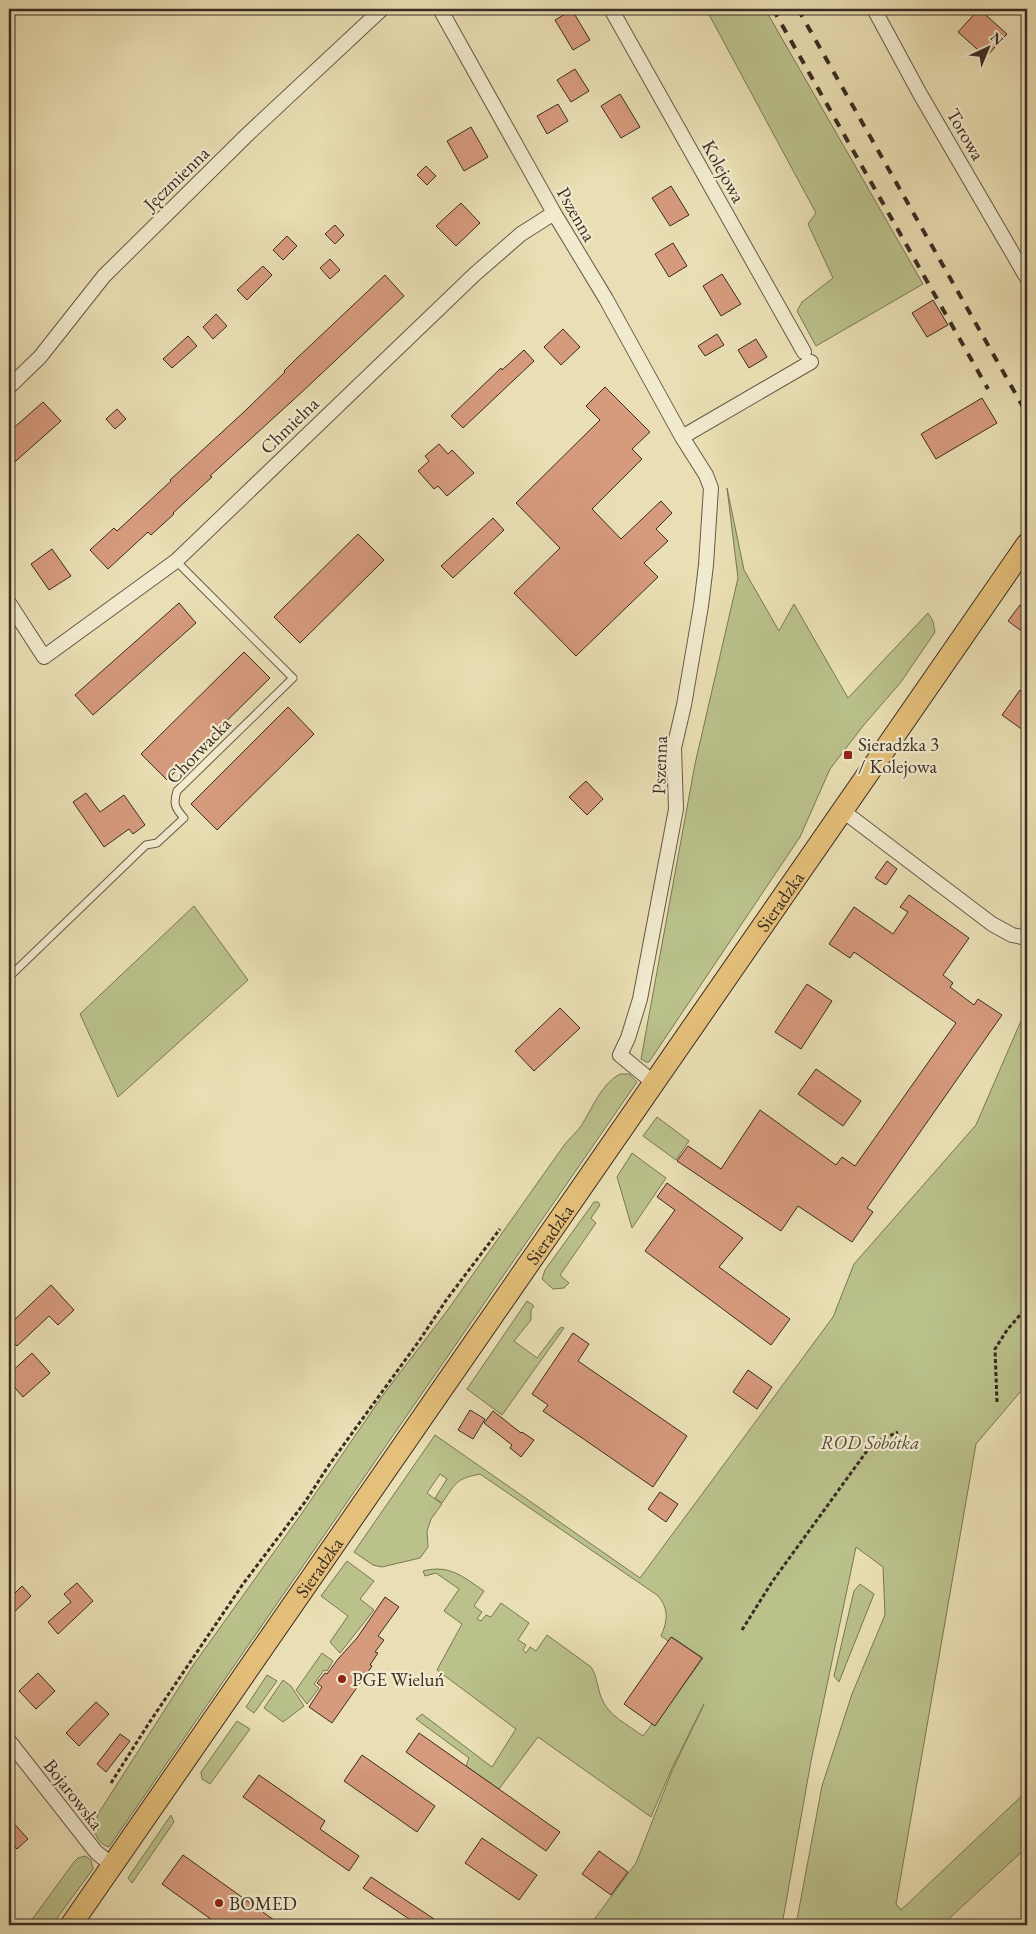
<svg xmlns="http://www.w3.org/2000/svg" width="1036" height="1934" viewBox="0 0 1036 1934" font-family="'EB Garamond',serif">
<rect width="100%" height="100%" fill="#eadfb4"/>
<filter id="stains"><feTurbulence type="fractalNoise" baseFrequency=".004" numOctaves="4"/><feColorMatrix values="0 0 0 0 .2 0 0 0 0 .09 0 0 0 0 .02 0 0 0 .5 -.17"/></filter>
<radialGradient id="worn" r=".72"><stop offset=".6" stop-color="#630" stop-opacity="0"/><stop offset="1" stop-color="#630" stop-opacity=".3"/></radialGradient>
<path fill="#bac18b" stroke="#7a7657" d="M706 9H765L923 284 816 346 797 311 802 302 833 278 808 224 816 213Z
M727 488 744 570 779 631 794 604 848 698 928 613 933 621 935 632 901 682 863 726 830 769 800 837 649 1062H646L641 1059 695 764 738 578Z
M194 906 248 980 118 1097 80 1014Z
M1027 1007V1384L976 1444 896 1904 901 1910 1027 1791V1847L942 1925H796L822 1786 852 1694 885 1615 883 1567 856 1547 811 1761 782 1925H590L636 1863 672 1771 704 1704 671 1770 651 1817 538 1737 499 1789 466 1766 469 1758 416 1719 422 1714 492 1767 516 1729 437 1670 462 1624 444 1611 459 1589 436 1573 425 1576 423 1571C450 1564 463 1577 484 1591L474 1606 482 1612 477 1619 481 1621 486 1615 491 1617 501 1603 529 1623 518 1640 526 1645 523 1650 526 1653 530 1647 536 1651 547 1635 591 1667C597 1676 597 1686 601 1697 608 1716 627 1724 643 1736L652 1724 655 1725 703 1658 672 1637 668 1641 661 1636C668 1620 669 1608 657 1595L480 1474C455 1479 456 1483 442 1503L435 1498 447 1479 440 1474 427 1493 442 1504 431 1519 427 1531 428 1547 420 1558 382 1567 373 1565 354 1552 435 1435 640 1578 833 1317 854 1264 976 1125Z
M620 1074H629L637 1082 109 1847C99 1844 97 1837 93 1829L98 1814 194 1664 302 1513 383 1395 447 1311 565 1144C570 1138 577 1132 581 1126 592 1109 601 1084 620 1074Z
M657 1117 689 1141 676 1160 643 1136Z
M632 1153 666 1178 632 1228 617 1177Z
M594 1202H598L600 1205 591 1218 596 1223 560 1275 569 1283 564 1288 553 1289 542 1279 545 1270Z
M527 1301 534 1306 531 1310V1320L514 1341 537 1358 559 1329 562 1327 564 1328 502 1415 467 1389Z
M347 1561 374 1581 360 1599 374 1610 340 1653 330 1642 348 1616 321 1596Z
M860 1584 874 1594 839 1682 834 1676 854 1591Z
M322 1653 333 1661 327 1671 324 1670 314 1684 319 1688 307 1704 296 1690Z
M267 1675 277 1681 254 1713 246 1707Z
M283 1680 291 1686 304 1706 283 1722 264 1708Z
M237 1721 250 1729 210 1784 202 1779 201 1772Z
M171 1815 174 1822 132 1883 128 1878Z
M85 1856 91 1860 93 1869 52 1925H28L74 1862 78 1858Z"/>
<path fill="#d69a7d" stroke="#3a2c23" d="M979 9 1007 34 986 57 958 32Z
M572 10 590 40 573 50 555 20Z
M575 69 589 91 571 102 557 80Z
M620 94 640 127 621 138 601 106Z
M558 104 568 121 547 134 537 116Z
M471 127 488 157 464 171 447 141Z
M426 166 436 176 427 185 417 175Z
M671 186 689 215 670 226 652 198Z
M461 203 480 223 456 246 436 226Z
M335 225 344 235 335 244 325 234Z
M287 236 297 246 283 260 273 250Z
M673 243 687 266 669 277 655 254Z
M330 259 340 270 330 279 320 268Z
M263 266 272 275 247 300 237 290Z
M722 274 741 304 721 316 703 286Z
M385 275 404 296 303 391 210 476 212 477 173 513 174 514 151 535 148 532 108 569 90 550 114 528 117 531 171 481 170 480 246 410 285 372 284 371 295 360Z
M933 300 948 325 927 337 912 313Z
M216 314 227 326 213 339 203 327Z
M563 329 580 347 561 365 544 347Z
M717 334 724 345 705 356 698 346Z
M188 336 197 346 172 368 163 359Z
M756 339 767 357 749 368 738 350Z
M524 350 534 361 463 428 451 416 501 368 502 370Z
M605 387 650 432 632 449 642 459 592 509 621 539 661 501 672 513 656 529 668 541 644 563 658 577 576 656 514 593 560 548 516 503 600 420 586 406Z
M982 398 997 423 936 459 921 434Z
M43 402 61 421 9 467V432Z
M117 409 126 419 115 429 106 419Z
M439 444 448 454 452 450 474 473 447 496 438 486 434 489 418 471 429 461 425 456Z
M493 518 504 530 453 578 441 566Z
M358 534 384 560 300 643 274 617Z
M52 549 71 576 49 590 31 564Z
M179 603 196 623 93 715 75 695Z
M1020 605 1027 610V635L1008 621Z
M244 652 270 678 167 780 141 754Z
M1020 690 1027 696V733L1002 715Z
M288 707 314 734 217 830 191 804Z
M586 781 603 799 587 815 569 797Z
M86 793 100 812 124 795 145 825 133 834 129 829 104 847 73 802Z
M887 861 897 869 886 885 875 878Z
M909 895 969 938 943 975 953 983 950 987 974 1005 978 999 1002 1015 867 1208 873 1212 852 1242 798 1206 781 1231 677 1161 688 1146 721 1169 760 1110 836 1165 842 1157 855 1166 956 1023 854 952 850 958 829 944 854 907 893 934 908 912 900 907Z
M807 984 832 1001 801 1049 775 1032Z
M560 1008 580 1028 534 1071 515 1051Z
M816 1069 861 1101 843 1126 798 1094Z
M667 1183 743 1238 719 1267 790 1319 771 1345 645 1251 675 1210 657 1197Z
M51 1285 74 1310 58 1325 49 1316 17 1346 9 1337V1325Z
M573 1333 589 1344 578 1361 687 1436 653 1487 543 1411 548 1405 532 1394Z
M32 1353 50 1373 23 1397 9 1381V1374Z
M748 1370 772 1387 757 1409 733 1392Z
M470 1410 485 1419 473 1439 458 1430Z
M493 1411 521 1433 522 1432 534 1440 521 1457 510 1448 512 1445 484 1423Z
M660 1492 678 1504 666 1522 648 1509Z
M77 1583 93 1601 58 1634 48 1622 71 1602 64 1594Z
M22 1586 31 1596 9 1617V1599Z
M385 1597 399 1607 378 1636 384 1640 375 1652 378 1653 370 1665 372 1666 332 1723 309 1707 322 1687 317 1683 325 1673 327 1674 338 1659 357 1638Z
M671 1637 702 1658 655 1726 624 1704Z
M38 1673 55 1691 36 1709 19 1691Z
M96 1702 109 1714 79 1746 66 1733Z
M419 1733 560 1832 546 1851 406 1752Z
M120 1734 130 1741 106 1772 97 1764Z
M362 1755 435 1806 417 1832 344 1781Z
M259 1775 325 1821 320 1829 359 1856 349 1871 243 1797Z
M9 1818 28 1839 17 1849 9 1840Z
M482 1838 537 1875 519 1900 465 1863Z
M599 1851 628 1872 611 1895 582 1874Z
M183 1855 281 1925H219L162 1884Z
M371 1877 443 1925H418L363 1888Z"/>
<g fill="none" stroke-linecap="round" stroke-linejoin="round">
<g stroke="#665947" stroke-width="9">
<path id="lane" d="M9 977 146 845 157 843 184 818C175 808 173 804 177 791L293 678 176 561"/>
</g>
<g stroke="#665947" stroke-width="16">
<path id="street" d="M440 9 554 213 606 299 682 437 706 475 711 488 706 565 701 606 684 705 674 748 676 809 640 999 628 1038 620 1055 654 1083
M611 9 804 352
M874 9 920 94 1027 278
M9 387 40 357 104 276 249 133 382 9
M682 437 811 362
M9 603 44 657 176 561 475 274 521 234 554 213
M843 811 992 924 1012 935 1027 938
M9 1741 96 1852 113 1866"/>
</g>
<g stroke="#3a2c23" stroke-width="23">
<g id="primary">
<path id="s1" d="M71 1925 1027 544"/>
</g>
</g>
<path stroke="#3a2c23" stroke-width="3" stroke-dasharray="4 2.5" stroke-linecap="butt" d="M997 1402 995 1349 1007 1330 1027 1307
M742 1630 772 1582 872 1444 898 1432
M111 1783 149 1723 243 1584 305 1502 329 1465 419 1341 447 1299 500 1229"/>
<use href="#lane" stroke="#f1eace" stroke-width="7"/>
<use href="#street" stroke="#f1eace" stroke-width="14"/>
<use href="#primary" stroke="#e5c07a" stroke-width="21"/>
<path stroke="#3a2c23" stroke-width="4" stroke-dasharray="9 9" stroke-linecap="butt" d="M773 9 988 389
M798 9 1027 414"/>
</g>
<g fill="#8f2418" stroke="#f1eace" stroke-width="2">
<rect x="843" y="750" width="10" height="10" rx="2.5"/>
<circle cx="342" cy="1679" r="5"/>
<circle cx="219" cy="1903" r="5"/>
</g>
<g text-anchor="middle" stroke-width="4.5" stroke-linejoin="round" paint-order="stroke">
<g font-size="19" fill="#3a2c23" stroke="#f1eace">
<text transform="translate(966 134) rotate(60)" y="7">Torowa</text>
<text transform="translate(724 171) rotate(61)" y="7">Kolejowa</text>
<text transform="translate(176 178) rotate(-44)" y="7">Jęczmienna</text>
<text transform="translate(577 214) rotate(60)" y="7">Pszenna</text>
<text transform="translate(289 425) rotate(-44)" y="7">Chmielna</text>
<text transform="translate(198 750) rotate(-46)" y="7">Chorwacka</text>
<text transform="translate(659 765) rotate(-88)" y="7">Pszenna</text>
<text dy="7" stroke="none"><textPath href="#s1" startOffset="1245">Sieradzka</textPath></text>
<text dy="7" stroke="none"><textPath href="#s1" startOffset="840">Sieradzka</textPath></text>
<text dy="7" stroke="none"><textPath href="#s1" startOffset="435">Sieradzka</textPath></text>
<text transform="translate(74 1794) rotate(52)" y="7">Bojarowska</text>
</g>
<g font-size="19" fill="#3a2c23" stroke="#f1eace" text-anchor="start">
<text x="858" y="751">Sieradzka 3<tspan x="858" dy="22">/ Kolejowa</tspan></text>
<text x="352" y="1686">PGE Wieluń</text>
<text x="229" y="1910">BOMED</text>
</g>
<g font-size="19" font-style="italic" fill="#544a38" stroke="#f1eace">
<text x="870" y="1449">ROD Sobótka</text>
</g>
</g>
<rect width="1036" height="1934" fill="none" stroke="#eadfb4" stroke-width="30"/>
<rect x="10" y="10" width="1016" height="1914" fill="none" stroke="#3a2c23" stroke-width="2.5"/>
<rect x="15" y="15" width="1006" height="1904" fill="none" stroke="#3a2c23"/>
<g transform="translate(988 48) rotate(44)" stroke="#f1eace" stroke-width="4" paint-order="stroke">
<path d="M0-4L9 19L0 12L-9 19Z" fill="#3a2c23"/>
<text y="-8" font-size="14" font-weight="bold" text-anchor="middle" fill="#3a2c23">N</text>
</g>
<rect width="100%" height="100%" filter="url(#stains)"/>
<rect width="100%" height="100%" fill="url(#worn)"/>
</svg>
